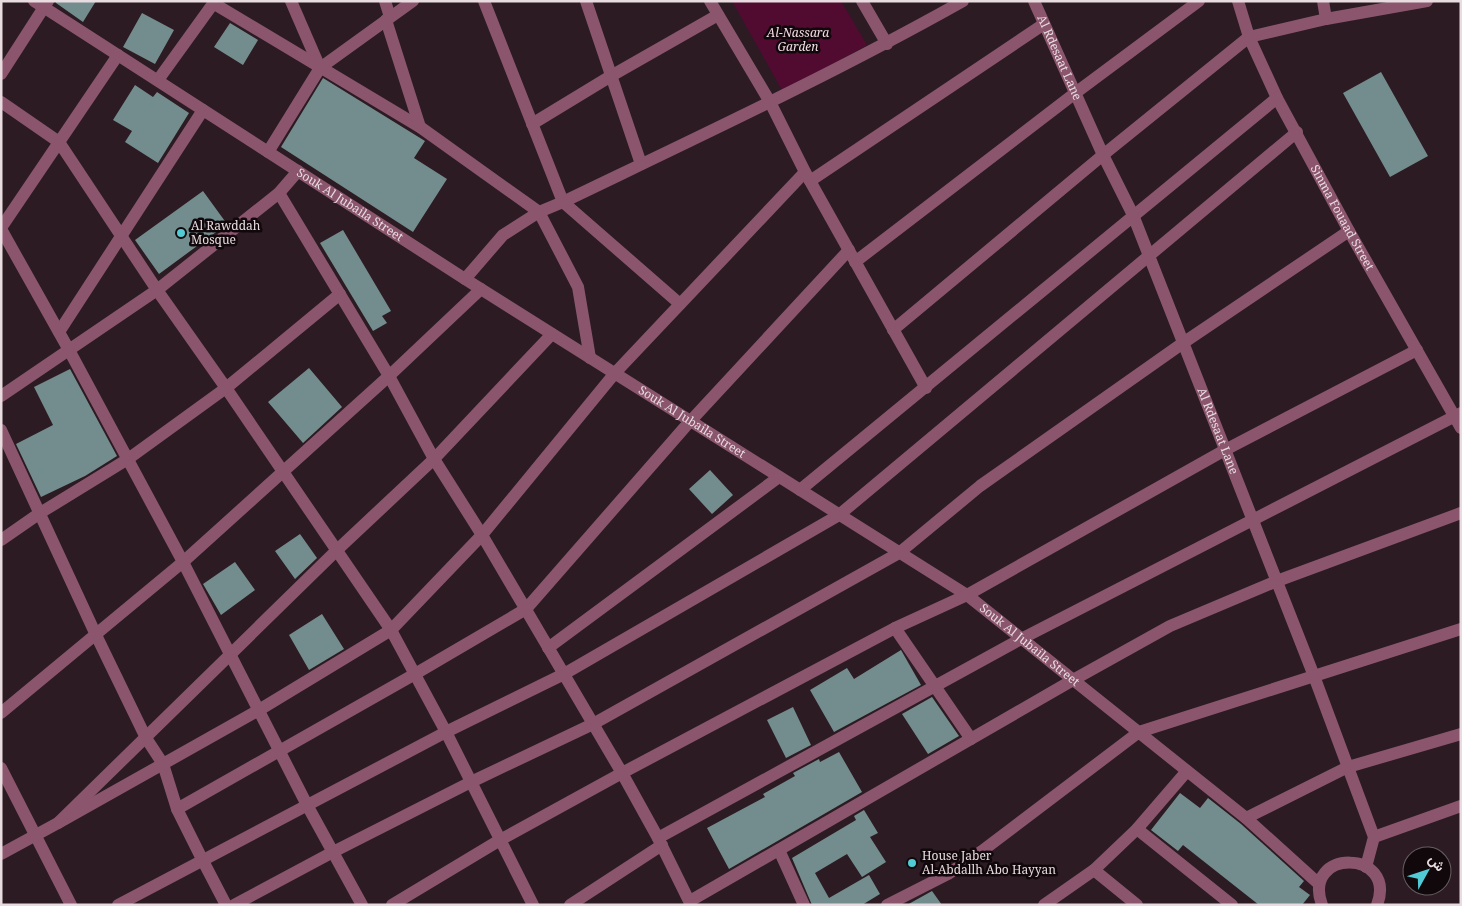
<svg xmlns="http://www.w3.org/2000/svg" width="1462" height="906" viewBox="0 0 1462 906" font-family="'Noto Serif',Vazirmatn,serif">
<rect width="100%" height="100%" fill="#2c1b22"/>
<path fill="#510b31" d="M732 1H841L867 45 783 92Z"/>
<path fill="#738d8e" d="M56 1H96L83 22 56 3Z
M142 13 174 30 155 64 123 47Z
M230 23 258 40 243 65 214 47Z
M1381 72 1428 156 1390 177 1343 93Z
M323 78 425 141 414 158 447 179 413 232 281 147Z
M135 85 153 97 157 92 189 113 158 163 125 142 132 131 113 120Z
M203 191 227 224 159 274 135 240Z
M343 230 391 311 382 316 387 323 373 331 320 243Z
M309 368 342 407 303 443 268 402Z
M70 369 117 456 85 476 41 497 16 444 53 425 34 387Z
M710 470 733 495 712 514 689 489Z
M300 534 317 558 295 579 275 551Z
M235 562 255 590 221 615 203 584Z
M322 614 344 649 309 670 289 635Z
M901 650 921 685 834 732 810 690 847 668 854 679Z
M932 697 959 736 928 754 902 714Z
M793 707 811 745 786 758 767 720Z
M839 752 862 792 729 869 707 828 765 797 763 794 795 776 793 773 819 759 820 762Z
M1180 793 1200 808 1208 798 1241 824 1304 881 1299 887 1310 895 1302 905H1259L1183 845 1178 851 1151 830Z
M864 810 878 833 870 837 886 862 862 877 847 854 815 873 829 898 869 875 880 894 862 905H812L792 858 856 820 854 816Z
M932 891 942 905H907L914 901Z"/>
<g fill="none" stroke-linecap="round" stroke-linejoin="round">
<g stroke="#8b566d" stroke-width="12">
<path id="s1" d="M34 1 465 279 967 595 1246 818 1319 884"/>
<path d="M291 1 320 68"/>
<path d="M385 1 390 17"/>
<path d="M484 1 563 202 680 304"/>
<path d="M586 1 641 164"/>
<path d="M710 1 770 102 805 172 926 388"/>
<path d="M862 1 887 44"/>
<path id="s2" d="M1034 1 1103 155 1133 215 1314 676 1374 837 1366 867"/>
<path id="s3" d="M1238 1 1249 37 1277 98 1349 231 1461 428"/>
<path d="M1323 1 1326 19"/>
<path d="M213 3 420 127 539 212 578 287 590 358"/>
<path d="M386 20 420 127"/>
<path d="M1 74 48 1"/>
<path d="M158 80 215 1"/>
<path d="M1 102 59 142 157 290 226 388 391 630 446 732 533 905"/>
<path d="M532 124 611 76 718 15"/>
<path d="M268 152 320 68 413 1"/>
<path d="M810 181 1044 24"/>
<path d="M279 193 389 376 434 459 482 535 622 773 658 838 691 905"/>
<path d="M1 228 118 55"/>
<path d="M1 229 69 350 183 562 307 805 362 905"/>
<path d="M855 262 1074 94 1199 1"/>
<path d="M465 279 503 235 539 212 563 202C698 137 833 74 963 1"/>
<path d="M893 330 1103 155 1249 37 1326 19 1427 1"/>
<path d="M59 332 203 110"/>
<path d="M1 396 157 290 279 193 298 171"/>
<path d="M1 430 96 635 146 738 163 764 177 809 415 674 526 609 685 427 849 250"/>
<path d="M800 490C960 360 1117 228 1277 98"/>
<path d="M1 540 40 513 128 459 226 388 340 294"/>
<path d="M895 628 971 739"/>
<path d="M548 648 779 477"/>
<path d="M1 713 183 562 389 376 481 289"/>
<path d="M1 768 71 905"/>
<path d="M177 809 202 859 226 905"/>
<path d="M1246 818 1348 767 1461 734"/>
<path d="M58 823 259 710 391 630 482 535 615 373 805 172"/>
<path d="M1137 829 1232 905"/>
<path d="M1374 837 1461 806"/>
<path d="M658 838 1021 639 1461 413"/>
<path d="M779 850 804 905"/>
<path d="M1 854 58 823 336 551 434 459 552 334"/>
<path d="M1094 870 1137 905"/>
<path d="M690 901 1073 680 1170 626 1277 581 1461 513"/>
<path d="M118 905 446 732 564 674 839 515 1297 132"/>
<path d="M234 905 333 852 471 782 593 724 899 553 980 486 1183 343 1349 231"/>
<path d="M392 905 500 840 622 773 895 628 967 595 1225 450 1417 350"/>
<path d="M570 905 662 845"/>
<path d="M887 905 948 874 982 851 1139 732 1461 629"/>
<path d="M1044 905 1094 870 1137 829 1187 771"/>
<path d="M1322 905C1301 848 1398 849 1377 905"/>
</g>
</g>
<g fill="#51ccd4" stroke="#10080b" stroke-width="2">
<circle cx="181" cy="233" r="5"/>
<circle cx="912" cy="863" r="5"/>
</g>
<g text-anchor="middle" stroke-width="5" stroke-linejoin="round" paint-order="stroke">
<g font-size="12" font-style="italic" fill="#f3dce4" stroke="#10080b">
<text x="798" y="37">Al-Nassara<tspan x="798" dy="14">Garden</tspan></text>
</g>
<g font-size="12" fill="#e8dce0" stroke="#10080b">
<text dy="4" stroke="none"><textPath href="#s2" startOffset="62">Al Rdesaat Lane</textPath></text>
<text dy="4" stroke="none"><textPath href="#s1" startOffset="376">Souk Al Jubaila Street</textPath></text>
<text dy="4" stroke="none"><textPath href="#s3" startOffset="241">Sinma Fouaad Street</textPath></text>
<text dy="4" stroke="none"><textPath href="#s1" startOffset="781">Souk Al Jubaila Street</textPath></text>
<text dy="4" stroke="none"><textPath href="#s2" startOffset="468">Al Rdesaat Lane</textPath></text>
<text dy="4" stroke="none"><textPath href="#s1" startOffset="1186">Souk Al Jubaila Street</textPath></text>
</g>
<g font-size="12" fill="#e8dce0" stroke="#10080b" text-anchor="start">
<text x="191" y="230">Al Rawddah<tspan x="191" dy="14">Mosque</tspan></text>
<text x="922" y="860">House Jaber<tspan x="922" dy="14">Al-Abdallh Abo Hayyan</tspan></text>
</g>
</g>
<rect width="1462" height="906" fill="none" stroke="#e8dce0" stroke-width="5"/>
<g transform="translate(1427 871) rotate(50)"><circle r="24" fill="#10080b" stroke="#665d60"/>
<path d="M0-4L9 19L0 12L-9 19Z" fill="#51ccd4"/>
<text y="-8" font-size="14" font-weight="bold" text-anchor="middle" fill="#e8dce0">ش</text>
</g>
</svg>
